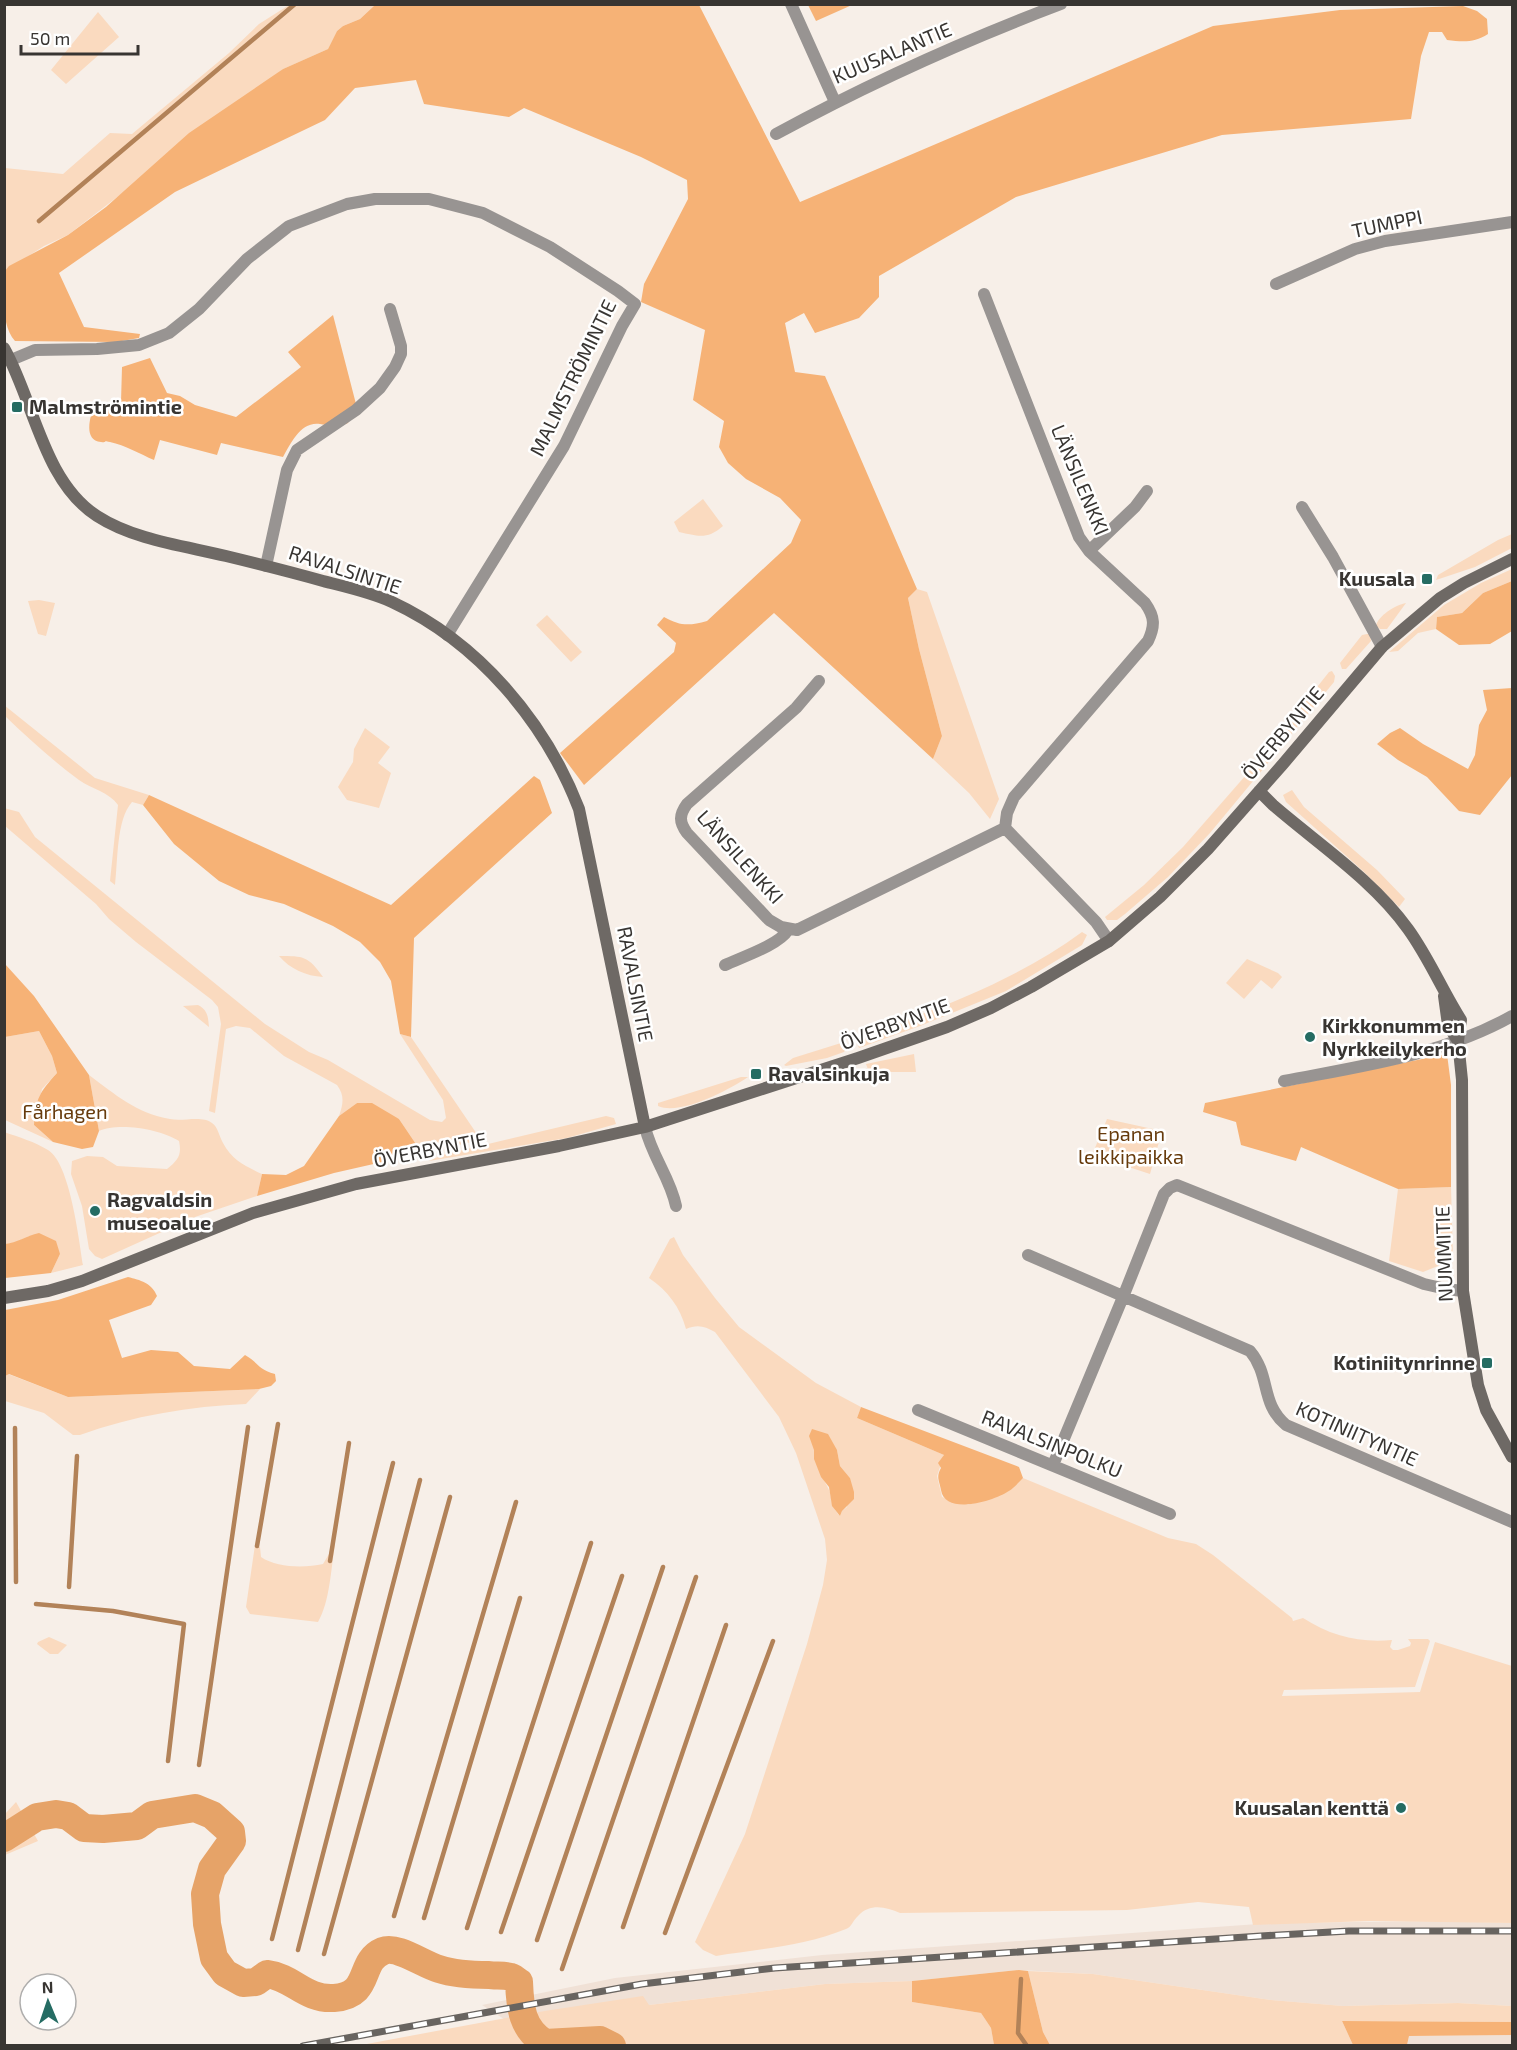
<svg xmlns="http://www.w3.org/2000/svg" width="1517" height="2050" viewBox="0 0 1517 2050" font-family="'Exo 2',sans-serif">
<rect width="100%" height="100%" fill="#f7efe8"/>
<path fill="#f0e1d6" d="M1442 1921 1512 1923V2006L1458 2003 1343 2006 1271 2000 1093 1974 1019 1970 912 1981 825 1984 649 2005 538 2012 504 2019 482 2005 615 1978 822 1955 1272 1923Z
M1512 2035V2045L1407 2046 1409 2036Z"/>
<path fill="#fadabf" fill-rule="evenodd" d="M289 5H375L360 19 343 26 337 31 328 49 283 69 68 235 44 246 5 271V168L63 174 110 133 132 134 229 53 259 24Z
M98 12 119 37 66 84 51 70Z
M703 499 723 526C707 540 698 536 679 532L674 522Z
M1512 534V548L1475 567 1436 580 1438 575 1498 540Z
M1512 569V581L1483 593 1462 613 1437 617 1436 629 1418 633 1398 651 1389 652 1444 605 1481 583Z
M917 589 927 592 999 799 990 819 969 793 933 759 942 736 919 649 908 598Z
M39 600 55 603 46 636 38 634 28 601Z
M1406 603 1387 629H1380L1376 626C1378 616 1395 605 1406 603Z
M547 615 582 652 571 662 536 625Z
M1367 634H1370L1371 641 1346 669H1342L1340 663 1362 635Z
M1332 671 1335 676 1334 682 1283 744H1279L1276 739 1329 672Z
M4 705 95 778 149 795 143 805 132 802C116 820 118 862 115 885L110 881 118 805C109 792 92 789 79 780 53 761 28 738 5 716Z
M365 728 390 747 378 763 391 773 379 808 347 800 338 787 353 762 354 749Z
M1267 751 1273 754V757L1210 833 1168 877 1125 914 1117 920H1107L1105 917 1144 885 1183 847Z
M1292 790 1304 807 1377 870 1405 899 1399 907 1363 871 1286 802 1283 795Z
M4 808 19 812 35 837 265 1024 309 1052 328 1060 430 1120 442 1122 446 1118 443 1100 400 1034 411 1037 481 1140 422 1153 399 1119 357 1103 339 1116C343 1104 345 1096 337 1085L284 1056 250 1028 236 1026 226 1029 215 1113 209 1111 221 1024 218 1007 212 1000 136 942 109 919 96 904 5 826Z
M1082 932 1087 935 1082 945 1006 991 920 1026 859 1048 855 1038C934 1011 1014 982 1082 932Z
M279 956C304 956 308 956 323 977 306 976 290 969 279 956Z
M1247 959 1278 973 1282 977 1272 989 1261 980 1244 999 1226 983Z
M198 1005C208 1010 208 1017 209 1027L183 1006Z
M39 1031 52 1056 57 1073 42 1089 34 1125 53 1142 5 1120V1037Z
M841 1043 845 1044 846 1049 844 1052 827 1058 786 1066 784 1065 793 1058Z
M914 1054 916 1072H869L866 1064Z
M89 1075C116 1095 136 1113 170 1119 182 1122 202 1115 212 1123 218 1127 219 1136 223 1143 232 1160 245 1166 262 1174L257 1196 195 1217 102 1259 95 1256 89 1249 82 1206 71 1174 72 1161 87 1156 103 1157 117 1166 167 1169C178 1160 182 1155 179 1141 161 1129 118 1122 99 1131Z
M741 1077H748C729 1090 680 1116 658 1106V1103Z
M606 1116 614 1118 616 1124 567 1138 429 1161 442 1155Z
M1107 1119 1162 1131 1150 1174 1092 1155Z
M4 1132C19 1137 35 1142 48 1150 70 1163 79 1240 83 1265L51 1273 60 1254 29 1236 15 1243 5 1244Z
M1451 1187 1453 1260 1423 1272 1389 1261 1398 1189Z
M674 1237 683 1255 715 1298 739 1327 816 1383 861 1407 857 1418 944 1455 937 1476 942 1497 968 1505 1009 1491 1023 1478 1168 1538 1196 1544 1213 1555 1292 1618 1293 1621 1303 1618C1331 1636 1359 1643 1392 1640L1390 1647 1393 1650H1398L1410 1646 1411 1643 1408 1639H1428L1430 1641 1415 1687 1284 1690 1282 1696 1420 1692 1435 1642 1512 1666V1923L1370 1921 1253 1925 1249 1907 1198 1902 1127 1910 900 1913C886 1907 870 1903 858 1916 853 1920 852 1927 846 1929 805 1946 759 1949 716 1956L703 1950 695 1942 745 1834 807 1644 823 1585 827 1560 825 1539 796 1453 779 1417 715 1332C705 1326 697 1324 686 1329 680 1307 668 1291 649 1278L670 1239ZM814 1450H837L840 1466 850 1478 847 1507 842 1511 840 1516C828 1503 834 1498 827 1486 821 1474 815 1464 814 1450Z
M8 1374 68 1397 260 1389 246 1404C191 1406 132 1416 80 1435H73L44 1413 5 1401V1376Z
M332 1543 335 1545C331 1567 330 1602 318 1622L250 1614 246 1607 255 1545 260 1547 261 1557C277 1568 305 1568 323 1564L329 1554Z
M49 1637 67 1645 58 1654H50L37 1644 38 1642Z
M16 1802 38 1841 5 1855V1814Z
M1028 1971 1093 1974 1271 2000 1343 2006 1458 2003 1512 2006V2022L1342 2021 1353 2045H1050L1043 2032Z
M912 1981V2002L981 2013 991 2028 994 2045 356 2046 538 2012 643 1996 649 2005 825 1984Z"/>
<path fill="#f6b276" d="M375 5H699L800 202 1213 26 1340 10 1463 6 1477 11 1487 19 1488 34C1474 43 1463 42 1447 40L1442 32H1429L1421 56 1411 119 1222 135 1016 197 879 276V297L859 318 815 333 804 313 785 323 795 372 825 376 917 589 908 598 919 649 942 736 933 759 774 613 584 785 560 753 674 652 676 643 657 625 664 617C680 626 689 626 707 621L791 543 801 520 780 498 746 479 728 463 719 447 724 421 693 400 705 330 641 302 644 284 688 199 687 180 641 157 524 108 509 117 424 104 416 80 355 88 325 120 175 192 59 273 84 327 140 334 139 338 116 342 15 341C0 324 5 294 5 271L9 266 68 235 106 207 189 133 283 69 328 49 337 31 343 26 360 19Z
M808 5H852L816 21Z
M333 315 356 404 348 423C332 429 336 426 320 424 301 421 291 443 283 457L221 443 217 455 160 440 154 460C140 454 125 445 110 442 101 440 109 443 101 442 83 440 90 417 94 406L100 403 121 402 122 367 150 358 167 393 180 396 195 405 236 417 301 367 288 352Z
M1512 581V631L1490 644 1459 645 1436 629 1437 617 1462 613 1483 593Z
M1512 688V775L1480 815 1459 811 1427 777 1398 760 1377 744 1390 733 1400 728 1423 744 1468 769 1475 755 1479 725 1487 710 1483 690Z
M534 776 540 780 552 813 414 938 411 1037 400 1034 391 981 380 962 360 942 333 926 284 904 249 895 219 881 174 844 143 805 149 795 391 905Z
M5 964 34 996 89 1075 99 1131 93 1147 82 1149 53 1142 34 1125C36 1098 39 1093 57 1073L52 1056 39 1031 5 1037Z
M1447 1054 1451 1085V1187L1398 1189 1301 1147 1296 1161 1241 1145 1236 1122 1203 1112 1205 1103Z
M357 1103H372L399 1119 422 1153 334 1173 257 1196 262 1174 286 1175 304 1166 339 1116Z
M39 1233 56 1241 60 1254 51 1273 5 1278V1244C17 1243 26 1236 39 1233Z
M128 1277C140 1280 152 1283 157 1296L151 1305 109 1320 122 1358 151 1350 178 1352 194 1366 230 1369 245 1355C259 1363 257 1369 275 1374L276 1381 271 1386 259 1389 68 1397 9 1374 5 1376V1310L58 1300Z
M861 1407 1019 1467 1023 1478C1019 1482 1014 1488 1009 1491 994 1501 945 1516 941 1490 939 1480 936 1477 941 1468L938 1463 944 1455 857 1418Z
M812 1429 828 1434 837 1450 840 1466 850 1478 854 1492V1499L842 1511 840 1516 832 1506 829 1487 821 1477 814 1459V1450L809 1436Z
M1019 1970 1028 1971 1043 2032 1050 2045H994L991 2028 981 2013 912 2002V1981Z
M1342 2021 1512 2022V2035L1409 2036 1407 2045H1353Z"/>
<g fill="none" stroke-linecap="round" stroke-linejoin="round">
<path stroke="#b28258" stroke-width="4.5" d="M39 221 295 4
M15 1428 16 1582
M257 1546 278 1424
M330 1561 349 1443
M69 1587 77 1456
M36 1604 113 1611 184 1624 168 1761
M199 1765 248 1427
M394 1916 516 1502
M424 1918 520 1598
M623 1927 726 1625
M467 1928 591 1543
M501 1932 622 1576
M665 1933 773 1641
M272 1939 393 1463
M537 1940 663 1567
M298 1950 420 1480
M324 1954 450 1497
M562 1969 696 1577
M1021 1979 1018 2033 1027 2046"/>
<path stroke="#e6a368" stroke-width="28" d="M4 1838 37 1817 56 1814 68 1816 84 1828 103 1829 137 1826 152 1815 195 1808 212 1815 231 1832 232 1841 212 1869 205 1894 207 1924 214 1958 225 1973 243 1983 256 1982 267 1974C293 1977 305 2000 334 1998 373 1995 357 1962 383 1951 397 1945 424 1965 439 1969 454 1974 472 1975 489 1975 495 1976 505 1975 511 1977 513 1977 517 1981 519 1982 520 2008 522 2029 545 2043L600 2040 612 2046"/>
<path stroke="#989492" stroke-width="12" d="M791 4 835 102
M776 134C868 84 963 41 1061 4
M1276 284 1355 249 1385 241 1512 222
M984 294 1079 537 1089 551 1145 603C1155 617 1155 626 1148 641L1014 797 1007 813 1005 828
M11 360 35 350 97 349 139 345 169 333 199 309 247 259 289 226 347 204 375 199H429L483 213 550 247 618 291 635 304 622 326 564 446 447 635
M1302 507 1333 557 1382 647
M1089 551 1135 507 1147 491
M266 566 287 470 297 450 356 410 380 388 395 367 401 354V346L390 309
M819 681 796 708 687 804C679 815 679 822 687 833L769 920 781 927 797 930 1005 828
M1005 828 1096 922 1109 941
M725 965C742 957 779 945 788 930
M1284 1081C1361 1066 1443 1055 1512 1016
M645 1127C652 1157 670 1177 676 1206
M1028 1255 1250 1351C1271 1376 1260 1403 1286 1425L1512 1522
M918 1410 1170 1514
M1053 1465 1123 1297 1164 1194 1170 1188 1177 1185 1424 1284 1446 1289 1463 1291"/>
<path stroke="#6e6965" stroke-width="12" d="M4 348C34 401 43 481 97 516 134 540 185 546 226 556 259 564 291 572 323 581 346 587 370 592 392 602 478 642 545 721 579 809L645 1127
M1259 791 1273 805C1318 844 1373 880 1408 929 1429 958 1442 990 1461 1020L1458 1041 1462 1080 1463 1291 1478 1385 1486 1410 1512 1457
M1444 996 1448 1025 1458 1041
M4 1298 48 1291 82 1281 253 1213 356 1184 559 1146 645 1127 858 1058 947 1027 991 1008 1031 987 1109 941 1160 897 1208 849 1283 764 1382 647 1440 598 1464 583 1512 559"/>
<g stroke="#686460" stroke-width="7">
<path id="rail" d="M303 2046 642 1984 775 1968 1261 1936 1349 1931H1512"/>
</g>
<use href="#rail" stroke="#fff" stroke-width="4.5" stroke-dasharray="14" stroke-linecap="butt"/>
</g>
<g fill="#256c63" stroke="#fff" stroke-width="2">
<rect x="11" y="401" width="12" height="12" rx="3"/>
<rect x="1421" y="573" width="12" height="12" rx="3"/>
<circle cx="1310" cy="1037" r="6"/>
<rect x="750" y="1068" width="12" height="12" rx="3"/>
<circle cx="95" cy="1211" r="6"/>
<rect x="1481" y="1357" width="12" height="12" rx="3"/>
<circle cx="1401" cy="1808" r="6"/>
</g>
<g text-anchor="middle" stroke-width="5" stroke-linejoin="round" paint-order="stroke">
<g font-size="20" fill="#383532" stroke="#fff">
<text transform="translate(892 53) rotate(-23)" y="7">KUUSALANTIE</text>
<text transform="translate(1387 224) rotate(-12)" y="7">TUMPPI</text>
<text transform="translate(573 378) rotate(-64)" y="7">MALMSTRÖMINTIE</text>
<text transform="translate(1080 480) rotate(67)" y="7">LÄNSILENKKI</text>
<text transform="translate(345 570) rotate(18)" y="7">RAVALSINTIE</text>
<text transform="translate(1283 733) rotate(-50)" y="7">ÖVERBYNTIE</text>
<text transform="translate(740 857) rotate(48)" y="7">LÄNSILENKKI</text>
<text transform="translate(635 984) rotate(79)" y="7">RAVALSINTIE</text>
<text transform="translate(895 1024) rotate(-20)" y="7">ÖVERBYNTIE</text>
<text transform="translate(430 1150) rotate(-11)" y="7">ÖVERBYNTIE</text>
<text transform="translate(1444 1254) rotate(-92)" y="7">NUMMITIE</text>
<text transform="translate(1357 1434) rotate(24)" y="7">KOTINIITYNTIE</text>
<text transform="translate(1052 1444) rotate(22)" y="7">RAVALSINPOLKU</text>
</g>
<g font-size="20" font-weight="bold" fill="#383532" stroke="#fff" text-anchor="start">
<text x="29" y="414">Malmströmintie</text>
<text x="1415" y="586" text-anchor="end">Kuusala</text>
<text x="1322" y="1033">Kirkkonummen<tspan x="1322" dy="23">Nyrkkeilykerho</tspan></text>
<text x="768" y="1081">Ravalsinkuja</text>
<text x="107" y="1207">Ragvaldsin<tspan x="107" dy="23">museoalue</tspan></text>
<text x="1475" y="1370" text-anchor="end">Kotiniitynrinne</text>
<text x="1389" y="1815" text-anchor="end">Kuusalan kenttä</text>
</g>
<g font-size="20" fill="#673b0c" stroke="#fff">
<text x="65" y="1119">Fårhagen</text>
<text x="1131" y="1141">Epanan<tspan x="1131" dy="23">leikkipaikka</tspan></text>
</g>
</g>
<rect width="1517" height="2050" fill="none" stroke="#383532" stroke-width="12"/>
<g transform="translate(48 2002) rotate(358)"><circle r="28" fill="#ffffff" stroke="#afaead" stroke-width="1.5"/>
<path d="M0-4.5L10 22L0 15L-10 22Z" fill="#256c63"/>
<text y="-9" font-size="16" font-weight="bold" text-anchor="middle" fill="#383532">N</text>
</g>
<path d="M21 45v9h117v-9" fill="none" stroke="#383532" stroke-width="3"/>
<text x="30" y="45" font-size="18" fill="#383532" stroke="#ffffff" stroke-width="4.5" paint-order="stroke">50 m</text>
</svg>
